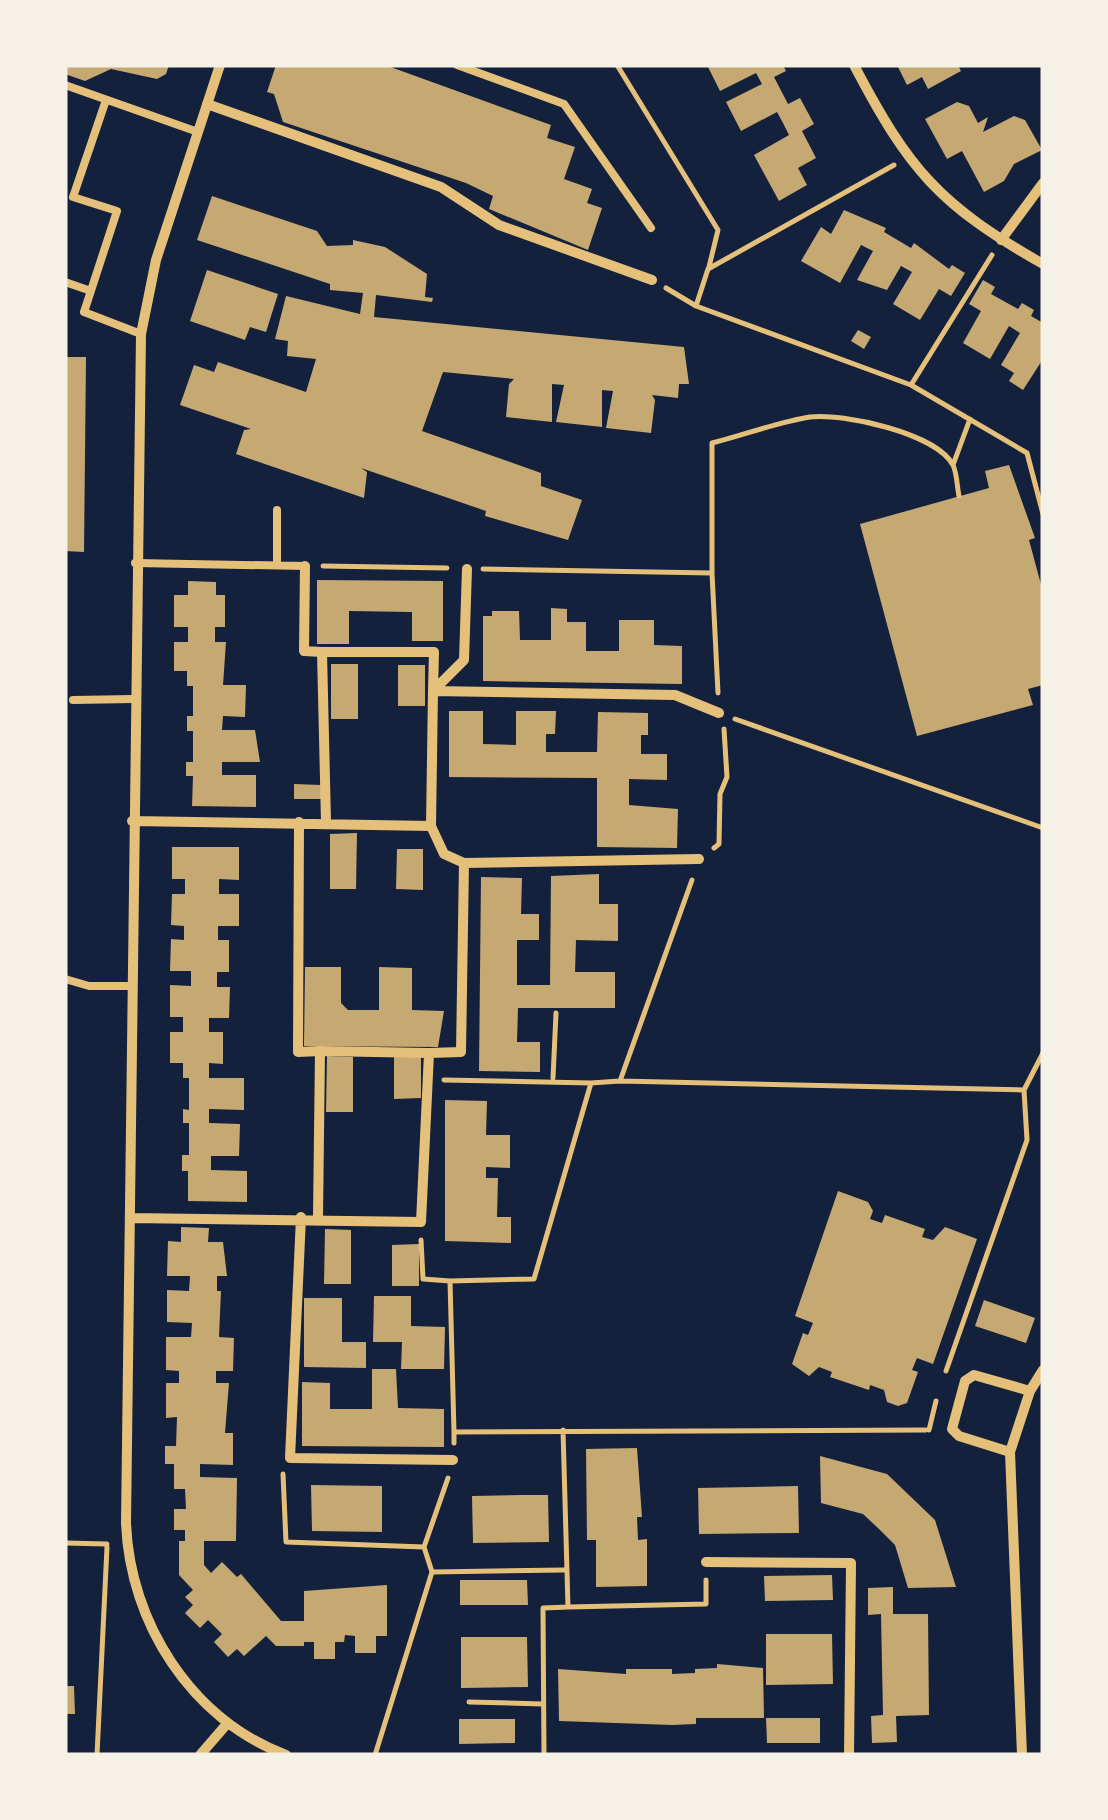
<svg xmlns="http://www.w3.org/2000/svg" width="1108" height="1820" viewBox="0 0 1108 1820" font-family="'Zilla Slab',serif">
<rect width="100%" height="100%" fill="#14213d"/>
<path fill="#c6a872" d="M65 65H169L166 74 157 79 111 69 85 81 65 74Z
M276 65H385L551 125 547 138 575 147 564 179 592 189 587 203 602 208 588 250 489 209 493 196 466 183 283 122 274 94 267 92Z
M707 65H783L786 71 774 77 788 104 800 98 814 124 802 131 816 158 798 168 807 185 779 201 754 155 789 135 783 123 777 112 741 131 726 102 762 84 756 73 720 91Z
M897 65H958L961 71 928 89 922 77 907 85Z
M957 102 969 106 978 123 988 117 983 132 1014 116 1025 120 1042 150 1014 164 1004 181 984 192 962 151 947 159 925 119Z
M212 196 317 231 327 246 353 245V240L385 247 427 274 425 297 433 298 432 302 376 295 374 317 684 347 689 384H679L678 398 652 395 655 400 651 433 606 428 613 391 602 390V427L556 422 564 385 552 384V422L506 417 509 384 514 379 443 372 422 431 541 473V486L582 500 568 540 485 516 486 511 361 468 367 472 364 498 236 454 244 430 251 429 180 405 194 365 214 372 218 362 306 392 316 359 287 356 288 341 275 339 286 296 360 314 363 293 330 290V284L197 240Z
M844 210 886 228 884 232 911 248 914 243 949 269 952 265 965 273 951 296 939 289 920 320 893 304 912 272 901 266 887 290 857 280 873 251 861 245 840 283 801 261 821 227 831 234Z
M207 270 278 294 266 332 250 327 245 340 190 321Z
M983 280 995 287 991 294 1018 309 1022 303 1034 310 1031 316 1043 323V359L1023 390 1009 381 1014 373 1001 365 1020 333 1009 326 990 359 963 343 981 311 969 304Z
M858 330 871 337 864 349 851 341Z
M65 357H86L84 552 65 551Z
M1009 465 1035 538 1029 540 1043 592V685L1028 689 1033 705 917 736 860 524 989 488 985 471Z
M317 580 443 581V641H412V612L349 611V644H317Z
M188 581 216 582V595H225V627H215V642H226L223 685H246L245 717 223 716 222 730H255L260 762H222V775H256V807L192 806 193 776H186V762H193V731H187V716H193V686H187V671H174V642H188V627H174V595H188Z
M551 608 567 609V622H586V651H619V620H654V645L682 646V684L483 681V616H492V611H519L520 640H551Z
M331 664H358V719H331Z
M398 665H425V706H398Z
M449 711H483V744L516 745V711H556L555 734H546V752H597L598 712 648 713V735H641V754H667V780L629 779V805L678 809 677 848 597 847V778L449 777Z
M294 784 321 785V799H294Z
M357 833 356 889H330V834Z
M172 847H239V880L219 879V894H239V926H218V940H229V972H217V987H230L229 1018H209V1032H223V1064L209 1063V1078H244V1110L209 1109V1123L240 1124 239 1156H211V1170L247 1171V1202L188 1201V1171H182V1155H189V1123H183V1109L189 1110V1078H183V1063H170V1032H183V1017H170V985L191 986V971H170L171 939 184 940V926L171 925 172 894H185V879H172Z
M397 849H423V890L396 889Z
M599 874V904H618V941L576 940 575 972H615V1008H518L517 1042H540V1072L479 1071 481 877 522 878 521 914H539V940H517V985H550L551 876Z
M305 967H341V1003L348 1010H379V967L412 968V1010L444 1011 438 1047 304 1046Z
M327 1056 353 1057V1112H326Z
M394 1057H421V1098L394 1099Z
M445 1100 487 1101 486 1135H510V1168L486 1167V1178H498L497 1217H511V1243L445 1241Z
M838 1191 868 1202 873 1211 870 1219 882 1223 885 1215 925 1229 922 1237 933 1240 945 1227 977 1239 933 1364 917 1358 912 1370 918 1372 907 1403 898 1406 887 1402 884 1390 870 1385 869 1390 830 1377 832 1372 819 1367 809 1376 792 1364 803 1333 808 1335 813 1323 795 1316Z
M181 1227 209 1228 208 1242H223L227 1276H217V1291H221L219 1337 234 1338 233 1371H216V1383H229L225 1433H233V1465L200 1464V1477L237 1478 236 1541H204V1565L211 1573 222 1562 237 1577 241 1574 281 1621H304V1591L387 1585V1636H376V1653H355V1636L345 1635 344 1642H335V1659H314V1642H304V1646H276L266 1636 244 1656 237 1649 228 1657 214 1642 222 1634 208 1620 200 1628 185 1613 193 1605 185 1597 193 1590 179 1575V1541H185V1530H174V1509H186L185 1489H174V1464H165V1446H176L177 1417 166 1418V1383H179V1371L166 1370V1337H191L192 1323 167 1322V1290L189 1291 190 1276H167L168 1241 181 1242Z
M325 1229 351 1230V1284H324Z
M419 1244V1286H392V1245Z
M374 1296H411V1326L445 1327 444 1369H401L402 1342H373Z
M304 1298H342V1342H366V1368L304 1367Z
M984 1300 1035 1318 1026 1343 975 1326Z
M372 1369H396L398 1408 444 1409V1447L302 1446V1382L330 1383V1409H372Z
M637 1448 642 1517H637L638 1540 647 1539V1586L596 1587V1540H587L586 1449Z
M820 1456 887 1474 935 1520 956 1587 908 1588 895 1545 879 1529 863 1514 821 1503Z
M311 1485 382 1486V1532L312 1531Z
M798 1486 799 1533 699 1534 698 1488Z
M522 1495H548L549 1542 473 1543 472 1496Z
M832 1575 833 1600 765 1601 764 1576Z
M460 1580H527L528 1605H460Z
M893 1587V1614H928L929 1715 896 1716 897 1742 872 1743 871 1716 883 1715 881 1614 868 1615V1588Z
M766 1634H832L833 1684 766 1685Z
M461 1637H527L528 1687 461 1688Z
M717 1664 763 1668 764 1718H696V1724L672 1725 559 1721 558 1669 626 1674V1669H672V1674L695 1673V1669L717 1668Z
M65 1686H74L75 1714H65Z
M766 1718H820V1743H767Z
M459 1719H515V1743L459 1744Z"/>
<g fill="none" stroke-linecap="round" stroke-linejoin="round">
<path stroke="#e5c07b" stroke-width="5" d="M617 65 718 230 709 267
M666 288 696 306 911 385 1027 453 1043 514
M696 306 708 269 894 165
M911 385 992 255
M953 465 970 419
M323 566 447 568
M483 569 712 573 718 693
M712 573V443C744 435 778 422 810 417 843 413 936 433 953 465 957 473 957 487 959 496
M735 719 1043 828
M714 848 719 844 720 794 727 777 724 729
M553 1078 556 1013
M444 1080 591 1083
M620 1081 1024 1090
M421 1240 423 1279 450 1281
M946 1371 1027 1140 1024 1090 1043 1053
M929 1430 936 1401
M454 1432 450 1281 534 1279 591 1083 620 1081 692 880
M454 1443V1432L926 1430
M283 1474 286 1542 424 1547
M65 1543 107 1544
M432 1572 564 1570
M568 1607 706 1604V1580
M469 1702 543 1704
M97 1755 107 1547
M375 1755 432 1572 424 1547 448 1478
M544 1755 543 1608 568 1607 563 1430"/>
<path stroke="#e5c07b" stroke-width="8" d="M457 65 564 104 651 228
M65 85 198 132
M106 100 73 197 117 211 84 312 141 334
M65 282 91 291
M135 563 305 566
M277 565V510
M73 700 133 699
M65 979 89 986H132"/>
<path stroke="#e5c07b" stroke-width="10" d="M220 65 156 260 141 334 126 1523C130 1623 191 1719 286 1755
M854 65C909 170 939 205 1043 264
M207 104 441 187 499 225 652 280
M1001 240 1043 183
M305 566 304 651 322 652 326 822
M322 652H434L433 691 675 695 719 713
M132 821 431 826 444 854 464 863 699 859
M299 822 298 1052 320 1051 318 1217
M431 826 433 691 464 660 467 569
M320 1051 429 1053
M301 1217 290 1458 453 1460
M131 1218 421 1222 429 1053 461 1052 464 863
M1030 1391 1043 1370
M1010 1452 959 1436 952 1429 965 1381 974 1375 1030 1391 1010 1452 1022 1755
M706 1562 851 1563 849 1755
M200 1755 226 1725"/>
</g>
<rect width="1108" height="1820" fill="none" stroke="#f6f1e7" stroke-width="135"/>
</svg>
